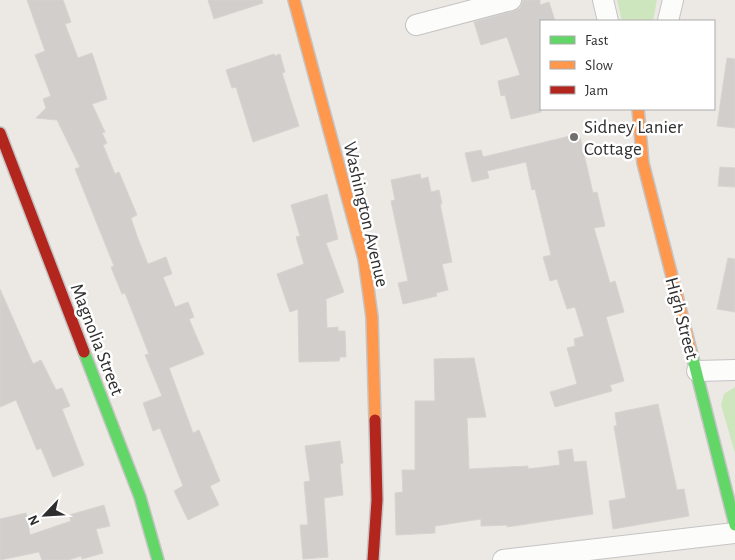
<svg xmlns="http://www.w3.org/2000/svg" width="735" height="560" viewBox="0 0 735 560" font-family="'Alegreya Sans',sans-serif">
<rect width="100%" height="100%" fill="#ece8e4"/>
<path fill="#cee6be" d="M617 0H657L653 21H622Z
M735 387V453L721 405 724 394Z"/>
<path fill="#d1cecb" stroke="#d7d4d0" d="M27 0H63L71 22 65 24 78 58 92 53 107 99 92 104 105 132 102 133 107 143 103 145 115 174 119 172 137 215 131 218 137 236 148 264 166 257 172 274 163 277 175 307 188 302 194 317 189 319 204 354 169 368 193 433 199 430 220 481 210 486 219 505 188 520 174 491 183 486 160 428 153 431 143 403 162 396 145 355 149 354 125 293 122 294 111 267 114 266 75 169 80 167 57 120 36 118 46 108 43 99 51 96 35 55 45 51Z
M208 0H262L263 3 214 19Z
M523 0H540V5L549 2 555 21H541V112L511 119 505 95 501 96 498 81 520 75 507 37 481 45 474 22 514 11 520 8Z
M274 54 275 56 280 54 285 72 282 73 299 126 253 142 236 87 232 88 226 70Z
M727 58 735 59V128L717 126Z
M570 136 571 139 580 137 593 193 597 192 605 226 594 228 610 283 615 281 624 312 606 317 624 381 610 385 612 391 555 407 550 392 577 384 567 348 575 346 574 339 584 336 575 307 567 309 557 279 550 281 543 257 551 255 535 189 532 190 526 162 487 171 489 178 472 182 465 153 481 150 483 157Z
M720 167 735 168V187L718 186Z
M420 174 421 179 428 177 431 192 439 190 442 204H440L452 262 442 264 448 290 436 293 437 296 403 304 398 283 408 281 391 201 395 200 391 180Z
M327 194 338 239 326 243 344 292 326 299 327 328 338 327V331H345L346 357H340L339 361 299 362 298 309 290 312 277 274 304 264 296 237 300 236 291 205Z
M728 258 735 259V312L717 309Z
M0 289 33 364 41 360 56 390 62 388 70 406 62 409 84 465 53 477 41 448 37 450 16 400 0 407Z
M474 358 486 417 467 418 469 469 528 466V469L560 465 558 451 572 449 574 462 586 461 593 514 507 527V525L481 526V519L435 526V533L396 535 395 493 403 492 402 470H415V401H435L434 359Z
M658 404 677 490 684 489 689 516 613 529 609 501 626 498 614 426H617L615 413Z
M340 441 343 463 340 464 343 495 324 498 328 557 303 559 300 525H308L304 482 310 481 305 446Z
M104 505 110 526 96 529 103 553 82 559 81 556 68 560H42L39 552 0 560V519L26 513 30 535 71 521 69 515Z"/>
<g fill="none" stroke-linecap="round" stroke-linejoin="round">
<g stroke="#c5c4c5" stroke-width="22">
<path id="street" d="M603 0 608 21
M668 21 673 0
M416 25 511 0
M697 371 735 370
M503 560 735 533"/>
</g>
<g stroke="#c5c4c5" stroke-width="14">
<path id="fast" d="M691 351 735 525
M84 352 140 497 158 560"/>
</g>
<g stroke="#c5c4c5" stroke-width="14">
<path id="slow" d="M294 0 364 259 372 317 375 420
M638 109 643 163 691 351"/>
</g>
<g stroke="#c5c4c5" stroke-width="14">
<path id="jam" d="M0 133 84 352
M373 560 377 500 375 420"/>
</g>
<use href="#street" stroke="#fcfcfb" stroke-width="20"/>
<use href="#fast" stroke="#63d668" stroke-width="11"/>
<use href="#slow" stroke="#ff974d" stroke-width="11"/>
<use href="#jam" stroke="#b3261e" stroke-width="11"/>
</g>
<circle fill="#706f6e" stroke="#fff" stroke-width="2" cx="574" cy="137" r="5"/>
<g text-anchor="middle" stroke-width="5" stroke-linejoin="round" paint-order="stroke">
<g font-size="19" fill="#2e2e2e" stroke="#fff" text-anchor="start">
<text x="584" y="133">Sidney Lanier<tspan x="584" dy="22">Cottage</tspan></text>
</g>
<g font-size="19" fill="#2e2e2e" stroke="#fff">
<text transform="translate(367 214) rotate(77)" y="7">Washington Avenue</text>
<text transform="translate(683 318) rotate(75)" y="7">High Street</text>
<text transform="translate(98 339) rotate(69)" y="7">Magnolia Street</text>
</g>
</g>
<rect x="540" y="20" width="175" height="90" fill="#ffffff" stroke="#ababab"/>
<rect x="550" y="36" width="25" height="8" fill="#63d668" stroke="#ababab"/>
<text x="585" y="45" font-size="15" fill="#2e2e2e">Fast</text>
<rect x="550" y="61" width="25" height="8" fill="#ff974d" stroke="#ababab"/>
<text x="585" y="70" font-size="15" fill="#2e2e2e">Slow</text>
<rect x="550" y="86" width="25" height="8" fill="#b3261e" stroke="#ababab"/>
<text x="585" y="95" font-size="15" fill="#2e2e2e">Jam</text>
<g transform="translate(45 515) rotate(245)" stroke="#ffffff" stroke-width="4" paint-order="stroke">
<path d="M0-4L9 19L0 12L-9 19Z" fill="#2e2e2e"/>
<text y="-8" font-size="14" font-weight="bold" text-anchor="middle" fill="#2e2e2e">N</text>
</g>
</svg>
